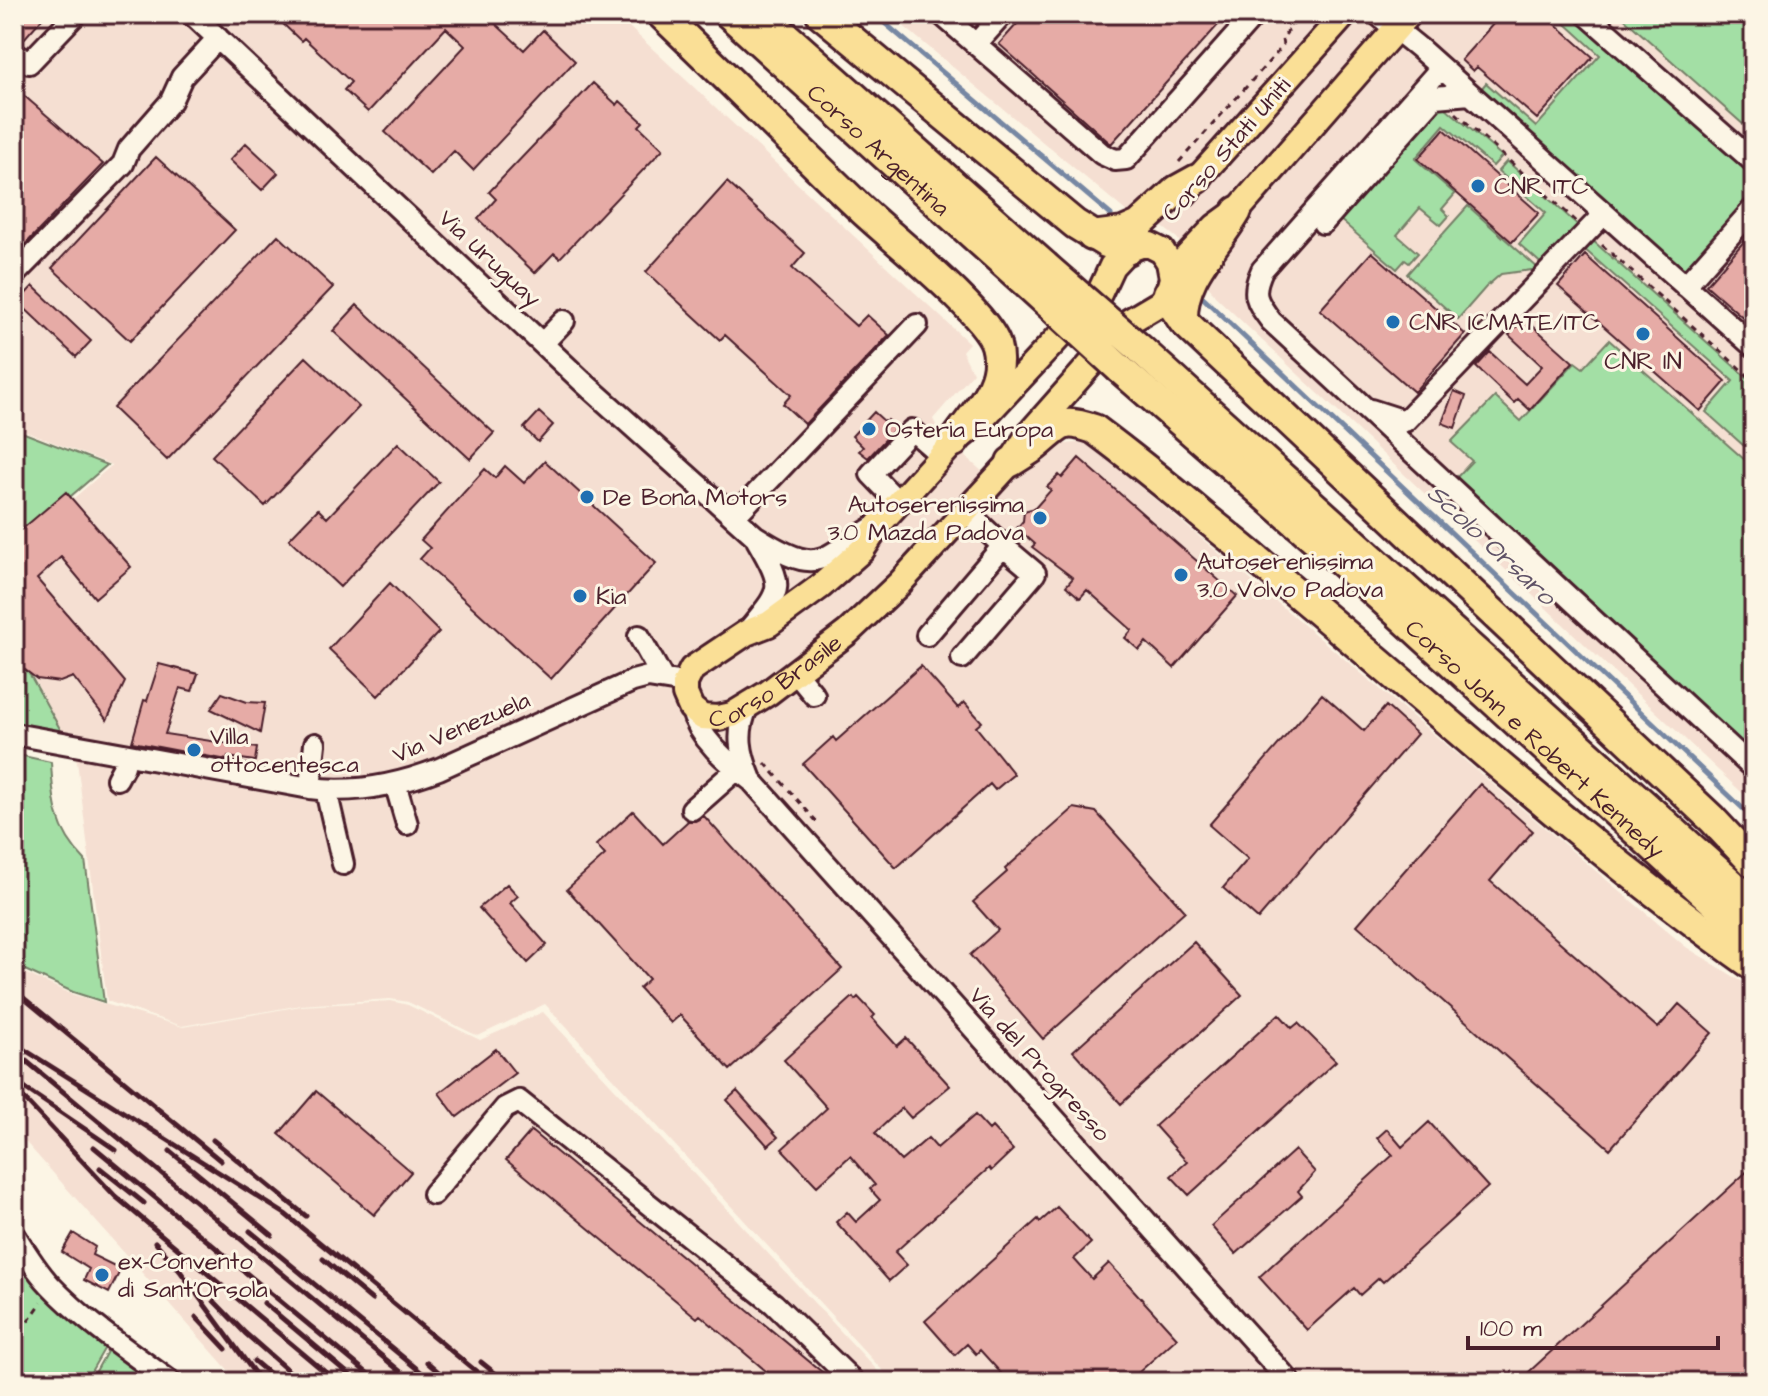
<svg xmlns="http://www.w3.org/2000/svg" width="1768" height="1396" viewBox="0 0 1768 1396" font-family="'Architects Daughter',sans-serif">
<rect width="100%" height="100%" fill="#fcf5e5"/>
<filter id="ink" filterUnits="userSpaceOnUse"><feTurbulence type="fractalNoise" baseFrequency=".0125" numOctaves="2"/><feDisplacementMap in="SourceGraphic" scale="16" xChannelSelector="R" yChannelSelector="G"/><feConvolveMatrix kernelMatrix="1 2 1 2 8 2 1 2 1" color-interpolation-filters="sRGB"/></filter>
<g filter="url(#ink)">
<path fill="#f5dfd2" d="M14 14H615L969 343 962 351 973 373 933 419 941 435 1002 489 1044 446 1087 442 1686 947 1754 989V1382H893L545 1004 478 1036 408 1002 390 999 301 1005 182 1026 107 1001 77 761 14 641V550L112 465 14 427Z
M889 14H1754V804L1215 296 1177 238 1136 207 1127 212Z
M14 968 71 994 183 1027 301 1006 391 1001 408 1005 480 1040 543 1012 888 1382H239L14 1129Z"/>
<path fill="#a3dfa5" stroke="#767f68" stroke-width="2" d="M1555 14H1570L1754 178V197L1687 273 1481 89 1486 83 1536 127 1600 55Z
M1619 14H1754V134Z
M1449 92 1455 97 1446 108 1502 156 1493 166 1444 125 1415 159 1455 194 1442 209 1449 216 1441 225 1420 208 1397 235 1418 253 1409 263 1405 260 1397 269 1339 219Z
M1507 161 1580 227 1545 267 1519 244 1546 213 1498 171Z
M1468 206 1539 269 1501 274 1486 287 1458 319 1407 274Z
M1591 239 1754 384V433L1743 445 1706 412 1733 381 1583 248Z
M1609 340 1754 468V754L1457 477 1472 461 1451 442 1495 397 1521 421 1575 362 1583 368Z
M14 429 107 465 14 545Z
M14 646 64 736 14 728Z
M14 754 51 762C53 802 55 830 85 860L104 1002 73 992 14 965Z
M14 1243 107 1344 85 1382H14Z
M110 1346 159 1382H90Z"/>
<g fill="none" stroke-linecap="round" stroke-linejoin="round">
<path stroke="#7687a3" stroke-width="5" d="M874 14 1111 215
M1202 297 1754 819"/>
</g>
<path fill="#e6aba6" stroke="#4a1f2b" stroke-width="2" d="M14 14H46L23 40 14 32Z
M286 14H485L524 50 543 30 575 61 473 170 454 151 431 175 385 132 465 46 446 28 368 112 344 90 351 82 304 38 301 41 280 21Z
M1026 14H1228L1111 144 999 44Z
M1502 14H1544L1593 57 1537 119 1477 67 1473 71 1461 60Z
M593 83 617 105 620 101 643 122 639 126 663 149 560 258 554 253 535 273 478 219 496 199 489 192Z
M14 87 103 164 14 256Z
M1444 129 1539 213 1512 242 1418 159Z
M246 143 278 173 262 190 230 160Z
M156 157 235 230 130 341 52 268Z
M727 182 805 253 792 268 856 326 867 315 889 335 805 424 783 404 791 395 725 335 720 340 646 272Z
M1754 230V311L1746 320 1706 285Z
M278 235 333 287 167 460 113 408Z
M1372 252 1465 334 1414 392 1320 310Z
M1585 255 1726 381 1700 411 1558 286Z
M33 286 91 341 76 357 18 302Z
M357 305 494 433 470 459 333 331Z
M1524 318 1573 362 1530 410 1518 399 1514 403 1476 367 1490 352 1525 384 1542 366 1509 335Z
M306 357 359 407 265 506 212 456Z
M1454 391 1466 396 1455 428 1442 423Z
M539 412 553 425 538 442 524 428Z
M874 412 886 423 888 420 896 428 868 458 859 451 863 447 852 436Z
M398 443 439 482 340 587 289 539 318 509 327 518Z
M1079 458 1237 596 1174 668 1146 642 1139 650 1125 638 1132 630 1087 590 1080 598 1066 586 1073 578 1032 547 1035 544 1017 528 1023 521 1024 511 1035 508 1051 490 1047 487 1059 475 1062 478Z
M545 461 656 563 551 679 420 559 430 548 421 540 485 469 495 478 505 466 524 483Z
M66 492 131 567 95 598 61 557 37 579 125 682 107 720 73 677 60 682 37 679 20 666 14 654V627L19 615 14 609V596L19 592 14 585V536Z
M390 583 439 632 378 696 329 649Z
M159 664 198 674 192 691 180 688 165 734 257 748 255 761 228 757 227 760 132 742 144 700 147 701Z
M921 666 958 708 964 702 982 722 976 727 1014 774 995 790 990 784 896 868 803 764 833 737 836 741Z
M222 693 247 702 265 703 260 733 211 709Z
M1322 694 1364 731 1386 706 1417 734 1258 919 1223 888 1248 859 1209 825Z
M1480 784 1533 831 1490 881 1658 1028 1679 1004 1712 1033 1610 1149 1357 925Z
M1074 808 1096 812 1185 911 1043 1039 970 955 998 930 973 902 1007 872 1005 869Z
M633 811 663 844 688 821H695L704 816 842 969 730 1070 680 1015 671 1023 639 988 649 979 567 889 605 855 596 845Z
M507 884 518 896 510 903 547 945 528 963 479 908Z
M1194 942 1242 995 1121 1104 1073 1051Z
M853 997 855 1000 858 997 875 1015 872 1018 897 1046 906 1038 950 1086 911 1118 902 1108 875 1133 901 1161 928 1138 937 1148 975 1115 989 1130 992 1127 1013 1150 991 1171 989 1168 895 1252 907 1265 889 1281 836 1222 847 1212 856 1222 880 1200 870 1189 875 1185 850 1156 817 1186 782 1149 827 1108 784 1060Z
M1279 1014 1292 1028 1298 1023 1336 1061 1189 1195 1171 1176 1187 1162 1155 1126Z
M496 1049 515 1073 457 1117 439 1093Z
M316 1091 411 1172 374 1215 279 1134Z
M737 1091 778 1137 768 1146 727 1100Z
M1429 1122 1488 1187 1383 1282 1379 1278 1360 1295 1354 1288 1307 1330 1259 1277 1393 1155 1377 1138 1387 1129 1402 1147Z
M531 1131 834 1382H779L700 1315 697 1318 506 1160Z
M1295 1150 1315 1172 1298 1191 1302 1196 1236 1254 1211 1226Z
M1754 1165V1382H1518Z
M1057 1207 1091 1243 1074 1259 1092 1279 1109 1263 1177 1338 1128 1382H1009L980 1350 976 1354 967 1344 955 1355 925 1321 1038 1219 1040 1222Z
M73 1233 95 1247 92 1255 121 1269 109 1293 84 1280 89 1269 62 1252Z"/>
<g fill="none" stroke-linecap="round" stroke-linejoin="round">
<g stroke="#4a1f2b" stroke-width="26">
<path id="minor" d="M192 14 583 382 755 536C822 579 820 558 879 524
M941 14 1102 154 1115 160 1126 159 1255 14
M1377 14 1419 48 1754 347
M1586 14 1754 162
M976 44 1003 14
M14 53 29 63 76 14
M1441 68 1262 270C1251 294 1256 301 1271 321L1754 769
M1323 223 1435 97 1470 94
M14 275 123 164 129 149 171 101 182 77 218 38
M1685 286 1754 208
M543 343 564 321
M1371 410 1405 421 1604 214
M899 503 871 474 912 430 942 456
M734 517 917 325
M747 632C782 589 786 590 757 540
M927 635 1003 546 966 511
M639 636 663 679
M962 658 1035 573 1003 546
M796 673 814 695
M691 708C699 739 727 762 752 781L1290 1382
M747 708C736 733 740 753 750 777
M14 734 310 788C355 794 398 785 439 769L633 681 648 677 685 683
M117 779 124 766 122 754
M395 783 407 824
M310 788 315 744
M328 791V799L343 864
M692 809 744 763
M433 1194 505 1108 519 1101 774 1304 854 1382
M14 1234C25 1252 36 1270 50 1285 85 1322 130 1352 171 1382"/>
</g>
<g stroke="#4a1f2b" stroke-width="30">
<g id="major">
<path d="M1184 194 1345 14"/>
<path id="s1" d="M1172 278 1169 262 1162 251 1150 245H1141L1127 250 1112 266 1099 294 980 421 954 442 879 524 862 550 821 586 769 624 746 633 692 669 685 683V694L691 708 702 717 718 718 732 715 768 693 848 632 899 584 1011 462 1029 434 1128 322 1160 303 1168 293 1172 278 1183 261 1215 227 1237 211 1409 14"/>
</g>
</g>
<g stroke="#4a1f2b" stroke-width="34">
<g id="highway">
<path d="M661 14C728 78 792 143 859 207 888 235 986 312 996 345 1007 384 973 413 954 442"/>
<path id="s2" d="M729 14 1028 285"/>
<path d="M761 14 1045 266"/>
<path d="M821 14 1075 224 1106 243 1127 250"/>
<path d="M1092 236 1123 232 1139 225 1177 190 1197 179"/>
<path d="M1168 293 1170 302 1183 321 1712 819 1754 864"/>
<path d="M1183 321C1181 276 1216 248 1237 211"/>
<path d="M1138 347 1754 904"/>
<path id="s3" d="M1120 369 1347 567 1754 939"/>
<path d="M1011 462C1020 456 1030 451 1038 444 1062 424 1062 418 1094 429 1133 458 1171 489 1208 520 1392 667 1562 831 1754 966"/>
</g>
</g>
<path stroke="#4a1f2b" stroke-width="3" stroke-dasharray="6 6" stroke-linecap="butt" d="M1456 113 1576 221
M1179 162 1283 46 1282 39 1301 14
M1602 245 1754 381
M765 763 818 823
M14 1341 42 1302"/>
<use href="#minor" stroke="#fcf5e5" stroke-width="20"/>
<use href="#major" stroke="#fadf96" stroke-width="24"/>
<use href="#highway" stroke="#fadf96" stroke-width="28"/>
<path stroke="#4a1f2b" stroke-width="5" d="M14 990 221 1161
M14 1043 285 1214 489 1382
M25 1060 413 1382
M20 1085 116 1150
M15 1089 115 1196 337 1382
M213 1140 306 1216
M94 1147 378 1382
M170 1151 272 1235
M100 1168 144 1203
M250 1231 433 1382
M155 1242 180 1271 261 1382
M323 1259 372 1300
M214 1301 245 1333 301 1382
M264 1303 358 1382
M196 1317 226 1349
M254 1361 279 1382
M427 1362 450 1382
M481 1362 506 1382"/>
<g stroke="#4a1f2b" stroke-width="34" stroke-linecap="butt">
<path id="highway-bridge" d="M1045 266 1138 347
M1028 285 1120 369"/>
</g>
<use href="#highway-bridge" stroke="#fadf96" stroke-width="28"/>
</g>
</g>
<g fill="#1f6fb2" stroke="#fcf5e5" stroke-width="3">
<circle cx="1478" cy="186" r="8"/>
<circle cx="1393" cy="322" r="8"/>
<circle cx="1643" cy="334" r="8"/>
<circle cx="869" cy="429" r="8"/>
<circle cx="587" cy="497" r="8"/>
<circle cx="1040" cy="518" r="8"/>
<circle cx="1181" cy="575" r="8"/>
<circle cx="580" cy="596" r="8"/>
<circle cx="194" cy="750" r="8"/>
<circle cx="102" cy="1275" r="8"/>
</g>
<g text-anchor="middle" stroke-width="6" stroke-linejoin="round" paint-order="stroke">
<g font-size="24" fill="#4a1f2b" stroke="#fcf5e5">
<text dy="8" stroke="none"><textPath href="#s2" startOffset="202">Corso Argentina</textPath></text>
<text transform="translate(1226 149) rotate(-49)" y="8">Corso Stati Uniti</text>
<text transform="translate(490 258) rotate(43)" y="8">Via Uruguay</text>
<text dy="8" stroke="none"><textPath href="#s1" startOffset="818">Corso Brasile</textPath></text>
<text transform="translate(461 727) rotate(-23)" y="8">Via Venezuela</text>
<text dy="8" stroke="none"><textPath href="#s3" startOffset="556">Corso John e Robert Kennedy</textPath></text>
<text transform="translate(1040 1064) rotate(48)" y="8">Via del Progresso</text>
</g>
<g font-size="24" fill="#4a1f2b" stroke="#fcf5e5" text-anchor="start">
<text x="1494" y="194">CNR ITC</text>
<text x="1409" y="330">CNR ICMATE/ITC</text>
<text x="1643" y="369" text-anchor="middle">CNR IN</text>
<text x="885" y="437">Osteria Europa</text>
<text x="603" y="505">De Bona Motors</text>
<text x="1024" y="512" text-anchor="end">Autoserenissima<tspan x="1024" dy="28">3.0 Mazda Padova</tspan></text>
<text x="1197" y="569">Autoserenissima<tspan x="1197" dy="28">3.0 Volvo Padova</tspan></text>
<text x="596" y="604">Kia</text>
<text x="210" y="744">Villa<tspan x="210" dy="28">ottocentesca</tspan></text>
<text x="118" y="1269">ex-Convento<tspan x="118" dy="28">di Sant'Orsola</tspan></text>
</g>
<g font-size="26" font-style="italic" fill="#605367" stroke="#fcf5e5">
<text transform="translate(1492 544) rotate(43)" y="9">Scolo Orsaro</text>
</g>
</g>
<rect width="1768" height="1396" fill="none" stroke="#fcf5e5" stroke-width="48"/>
<rect x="24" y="24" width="1720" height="1348" fill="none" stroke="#4a1f2b" stroke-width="3" filter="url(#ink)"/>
<path d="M1468 1336v12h250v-12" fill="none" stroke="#4a1f2b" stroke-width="4"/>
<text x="1480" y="1336" font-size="24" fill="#4a1f2b" stroke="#fcf5e5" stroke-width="6" paint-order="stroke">100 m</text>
</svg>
